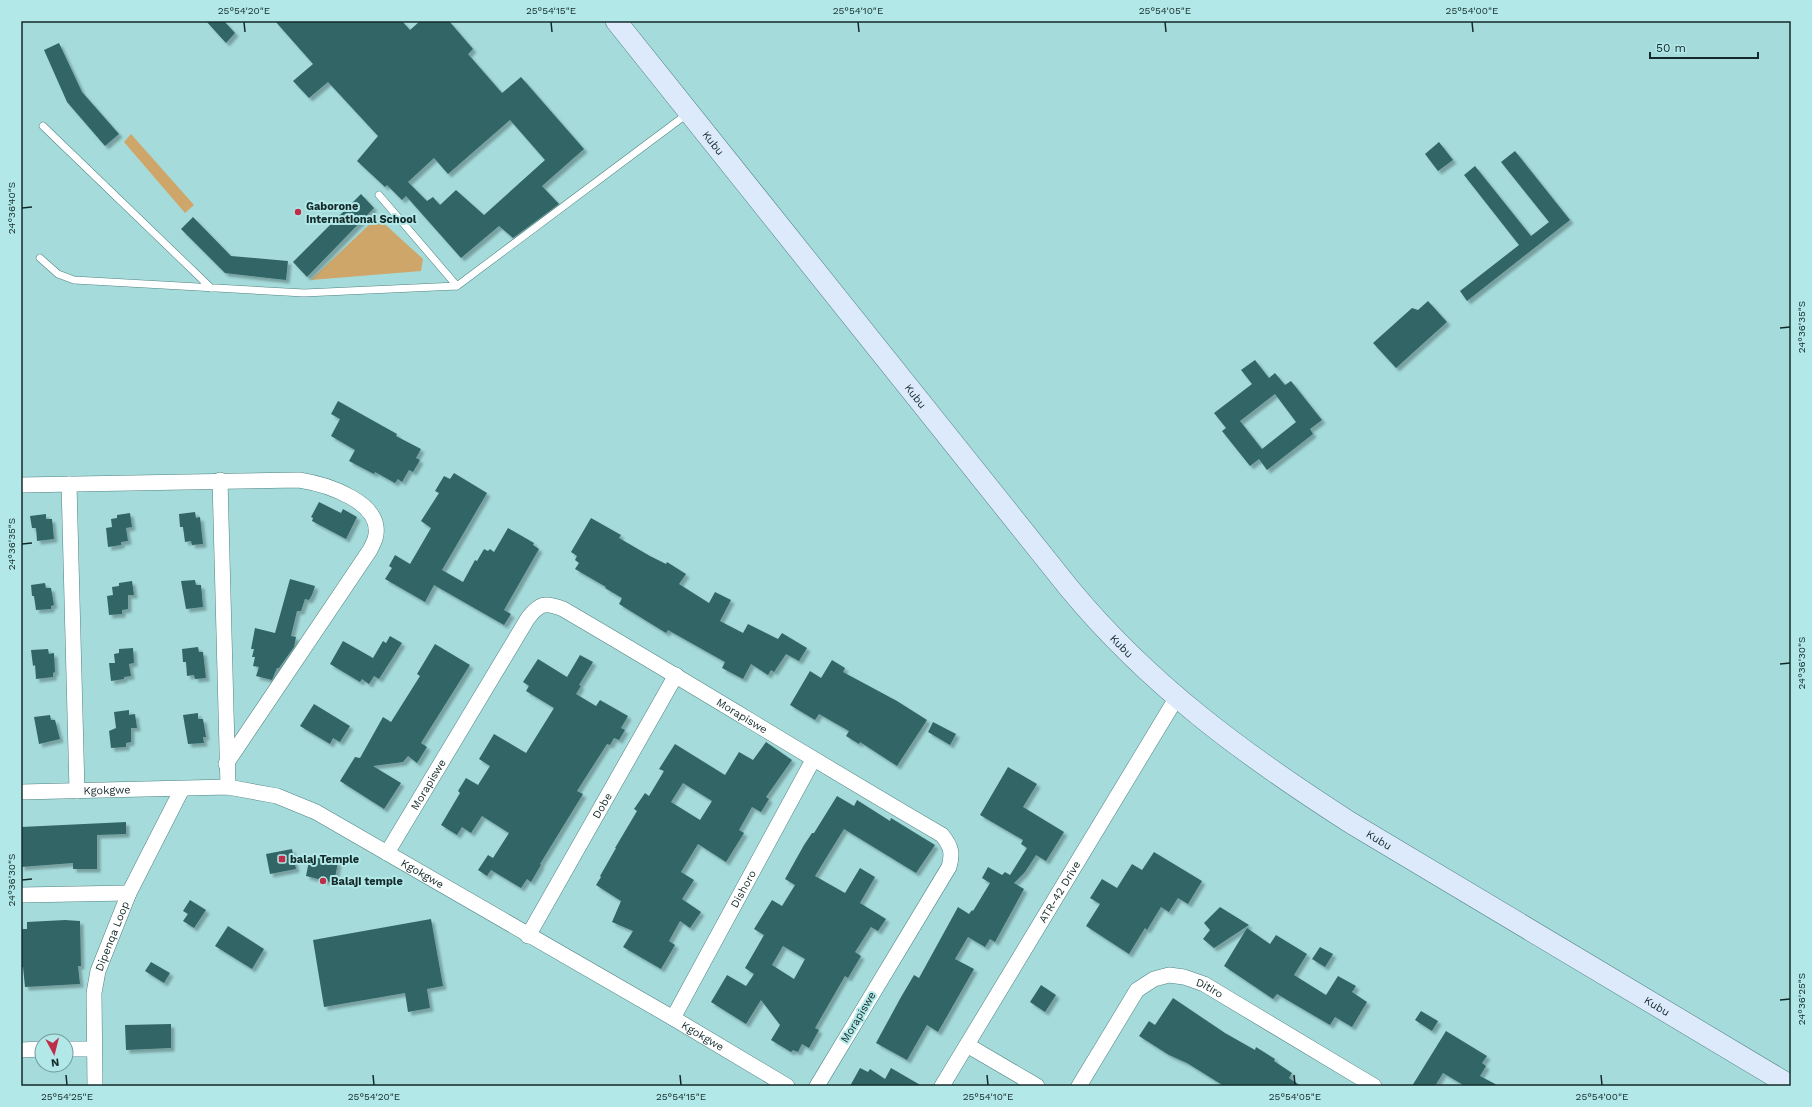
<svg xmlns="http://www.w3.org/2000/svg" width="1812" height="1107" viewBox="0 0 1812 1107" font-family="'Work Sans',sans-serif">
<defs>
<filter id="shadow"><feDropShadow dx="3.5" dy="3.5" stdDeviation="1" flood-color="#0004"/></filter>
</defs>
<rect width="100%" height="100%" fill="#a5dbdb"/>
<path fill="#cfa669" d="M131 134 194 205 185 213 124 142Z
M377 217 423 259 421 271 311 280Z"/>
<path fill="#366" fill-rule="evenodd" filter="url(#shadow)" d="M206 21H224L235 33 226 43Z
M275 21H402L410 30 420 21H449L473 49 468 54 502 93 521 77 584 149 542 186 559 204 513 238 499 226 461 258 406 196 402 200 387 185 385 187 357 161 378 136 328 82 309 98 293 81 313 64ZM510 120 545 160 484 215 456 190 440 205 433 197 427 201 408 182 434 158 448 174Z
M59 43 82 92 119 134 105 146 67 102 44 50Z
M1439 142 1453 160 1438 171 1425 154Z
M1515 151 1570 220 1467 301 1460 291 1519 245 1464 175 1475 166 1531 236 1549 222 1501 162Z
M361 194 374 208 307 277 293 262Z
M193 217 231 256 288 261 286 280 225 273 181 229Z
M1428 301 1447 322 1396 368 1373 343 1412 308 1418 310Z
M1255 360 1269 378 1275 373 1285 385 1291 381 1322 420 1310 429 1313 434 1267 470 1259 459 1250 466 1222 431 1226 428 1214 413 1252 384 1241 370ZM1275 394 1296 422 1262 449 1240 421Z
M338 401 397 434 396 436 421 449 416 458 420 460 413 472 409 470 402 482 398 479 395 483 375 472 374 474 349 461 355 450 331 436 340 419 331 414Z
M454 473 487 493 442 570 463 582 475 560 477 561 484 549 488 551 490 549 494 552 508 528 534 543 533 545 539 549 504 610 511 614 504 625 434 585 425 602 385 579 392 568 389 566 395 555 410 564 431 528 421 521 439 493 435 491 444 476 450 479Z
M319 502 341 513 343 509 357 517 346 539 312 521 313 518 311 517Z
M195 512 196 518 200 517 203 544 192 545 191 541 185 542 183 527H180L179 514Z
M130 513 132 527 126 528 128 541 121 542V545L108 547 106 528 112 527 111 519 117 518V515Z
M46 514V519H52L54 539 37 541 36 528H32L30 516Z
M591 518 621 535 619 538 650 556 666 564 667 562 686 574 679 584 709 603 715 592 731 600 720 621 743 633 748 624 778 639 782 633 807 648 799 661 786 654 774 672 771 670 768 675 751 664 743 679 722 668 725 662 668 630 666 633 619 604 622 598 605 588 606 587 575 569 579 563 575 560 577 556 571 552Z
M290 579 315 586 312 595 309 600 305 599 301 611H297L291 636 296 637 294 647 279 668H277L272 680 256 676 259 667 253 666 255 657H252L254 649H251L255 628 275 633Z
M195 580 196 585H201L203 607 186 609 181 581Z
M132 581 134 595H128V609L122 610V614L109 615 107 596 113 595 112 587 119 586V583Z
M45 583 46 588H51L54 605 51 606V609L36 610 34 596H32L31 585Z
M390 636 402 643 379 679 374 676 369 684 362 679 360 682 330 664 343 641 373 658 383 641 386 643Z
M435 644 470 665 421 743 427 747 417 763 408 756 403 762 373 766 401 783 384 809 340 781 355 757 360 758 383 717 391 722 420 676 417 674Z
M198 647 199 652H203L206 678 195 679 194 675 187 676 186 662H183L182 649Z
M133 648 134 663 129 664 131 676 124 677V679L111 681 109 663H115L114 654 119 653V649Z
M48 649 49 654 54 653 55 672 53 673V677L36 679 35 665 33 666 31 650Z
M580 655 593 662 579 685 581 686 576 694 596 706 600 700 628 716 621 728 625 730 619 740 614 738 610 745 607 744 577 791 583 794 540 864 541 865 531 882 527 879 521 888 491 870 487 876 478 870 488 855 493 858 509 833 482 816 471 833 462 827 457 835 441 825 460 793 458 791 466 778 478 785 490 766 479 759 494 734 526 753 554 708 526 691 529 686 523 682 538 659 567 677Z
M832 660 845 668 843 672 897 701 927 720 897 766 860 742 859 744 846 736 849 731 819 714 815 720 790 705 810 671 821 678Z
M314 704 350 726 340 742 333 738 330 744 300 726Z
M129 710V715L135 714 137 728H131V742L126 743V747L111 748 109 731 116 728 114 712Z
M198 713V719H203L206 737H203L204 743 188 744 183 715Z
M50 715 51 720H55L60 739 39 744 34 717Z
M933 722 956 734 950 745 928 732Z
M766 742 792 760 766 797 769 799 761 812 752 807 739 830 744 833 726 862 698 844 681 872 694 880 682 899 701 912 690 928 680 921 669 941 675 945 661 969 623 947 633 931 612 922 621 901 596 885 601 877 600 876 616 848H615L637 811 634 809 645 793 649 796 664 771 659 769 675 744 725 775 739 752 753 760ZM683 783 712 801 700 820 671 802Z
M1008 767 1037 784 1023 807 1064 832 1046 861 1036 855 1025 872 1014 883 1024 889 995 942 990 939 985 947 968 937 955 959 974 969 938 1032 927 1025 907 1060 876 1043 901 997 914 975 919 978 958 907 969 914 972 910 973 911 990 883 982 878 988 867 1002 875 1005 872 1010 875 1027 848 1021 844 1023 840 980 815Z
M837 796 854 806 857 800 890 821 891 818 935 845 916 873 844 829 815 876 845 893 860 868 875 877 860 903 886 919 878 931 871 927 855 952 861 956 848 978 845 976 815 1028 819 1030 809 1048 802 1044 798 1052 793 1050 791 1052 771 1040 780 1025 761 1000 746 1024 711 1002 727 975 746 986 754 974 745 968 764 935 754 929 772 900 782 906 795 885 785 879 804 845 812 833H814ZM783 946 805 959 794 979 772 965Z
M126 822V834L97 835V869H73V863L21 867V827Z
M292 849 296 869 270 874 266 854Z
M1154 852 1202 881 1188 904 1178 898 1169 912 1161 907 1147 930 1145 928 1129 954 1086 926 1100 904 1090 898 1102 879 1117 888 1132 864 1142 870Z
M310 856 338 862 334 883 306 876Z
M190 900 206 910 194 928 183 921 188 914 183 911Z
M1220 907 1249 925 1214 948 1203 939 1210 930 1204 923Z
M431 919 443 986 427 989 430 1008 408 1012 405 993 324 1007 313 940Z
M65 920 80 921 81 966H78L80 984 25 987 23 967H21V929H27V922Z
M228 926 264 949 252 969 215 946Z
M1247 928 1270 944 1276 935 1307 954 1294 975 1326 995 1338 976 1356 986 1352 992 1367 1002 1352 1027 1335 1017 1330 1025 1277 994 1273 999 1224 966Z
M1320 947 1333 954 1325 967 1312 959Z
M151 962 170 973 164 983 145 971Z
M1041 985 1056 995 1045 1012 1030 1002Z
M1173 998 1225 1033 1255 1050 1256 1047 1275 1059 1274 1061 1292 1073 1289 1078 1301 1086H1224L1187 1063 1169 1055 1139 1036 1149 1021 1155 1025Z
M1421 1011 1438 1021 1432 1031 1415 1020Z
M171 1024V1048L126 1050 125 1025Z
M1446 1031 1487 1056 1482 1063 1486 1066 1480 1076 1499 1086H1465L1443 1073 1435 1086H1412Z
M860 1068 868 1072 870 1069 885 1079 891 1068 922 1086H850Z"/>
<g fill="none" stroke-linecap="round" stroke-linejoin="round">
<g stroke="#508383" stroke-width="8">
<path id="lane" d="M43 126 211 288
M379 195 457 286
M40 258 58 274 74 280 304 293 457 286 687 114"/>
</g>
<g stroke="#508383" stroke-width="16">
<g id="street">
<path d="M220 480 228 787"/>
<path d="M69 484 77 791"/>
<path d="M21 485 299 480C325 484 386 502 375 539 374 542 372 546 370 550L226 764"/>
<path id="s1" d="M21 792 228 787 277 796 316 812 673 1018 787 1086"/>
<path id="s2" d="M387 853 528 618C540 603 545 602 563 609 690 683 815 761 942 835 951 846 953 853 949 867L817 1086"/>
<path d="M21 895 129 893"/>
<path id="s3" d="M528 936 676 675"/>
<path id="s4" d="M673 1018 813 760"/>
<path d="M967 1045 1037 1086"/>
<path d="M66 1049H94"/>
<path d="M21 1050 42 1049"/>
<path id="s5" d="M95 1086 94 993 98 971 129 893 182 789"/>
<path id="s6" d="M942 1086 1177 697"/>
<path id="s7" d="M1079 1086 1137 990 1154 979 1169 975 1184 977 1204 984 1374 1086"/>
</g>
</g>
<g stroke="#508383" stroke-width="22">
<g id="secondary">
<path id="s8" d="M616 21 1069 588C1150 686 1245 755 1351 823L1791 1086"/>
</g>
</g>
<use href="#lane" stroke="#fff" stroke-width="7"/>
<use href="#street" stroke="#fff" stroke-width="15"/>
<use href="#secondary" stroke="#ddeafc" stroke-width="21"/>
</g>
<path fill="none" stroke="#142a2a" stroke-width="1.5" d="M244 22 245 32M551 22 552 32M858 22 859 32M1165 22 1166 32M1472 22 1473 32M22 208 32 207M1780 328 1790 327M22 544 32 543M1780 664 1790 663M22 880 32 879M1780 1000 1790 999M66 1075 67 1085M373 1075 374 1085M680 1075 681 1085M987 1075 988 1085M1294 1075 1295 1085M1601 1075 1602 1085"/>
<g fill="#bf2e48" stroke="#b2e8e8" stroke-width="1.5">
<circle cx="298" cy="212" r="4"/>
<rect x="278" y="855" width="8" height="8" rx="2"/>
<circle cx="323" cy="881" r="4"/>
</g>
<g text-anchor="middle" stroke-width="4" stroke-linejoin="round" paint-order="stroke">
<g font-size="11" fill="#142a2a" stroke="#b2e8e8">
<text dy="4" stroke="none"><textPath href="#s8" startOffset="156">Kubu</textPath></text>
<text dy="4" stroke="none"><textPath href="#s8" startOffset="480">Kubu</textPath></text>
<text dy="4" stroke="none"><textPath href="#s8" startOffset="804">Kubu</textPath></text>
<text dy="4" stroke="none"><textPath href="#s2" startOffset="523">Morapiswe</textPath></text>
<text dy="4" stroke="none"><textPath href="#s2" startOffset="80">Morapiswe</textPath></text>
<text dy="4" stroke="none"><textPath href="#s1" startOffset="86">Kgokgwe</textPath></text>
<text dy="4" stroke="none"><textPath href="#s3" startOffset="150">Dobe</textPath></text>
<text dy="4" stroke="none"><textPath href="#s8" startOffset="1127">Kubu</textPath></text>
<text dy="4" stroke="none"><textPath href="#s1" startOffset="422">Kgokgwe</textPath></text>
<text dy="4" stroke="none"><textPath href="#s4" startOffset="147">Dishoro</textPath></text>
<text dy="4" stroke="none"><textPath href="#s6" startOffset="227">ATR-42 Drive</textPath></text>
<text dy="4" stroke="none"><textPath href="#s5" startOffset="153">Dipenqa Loop</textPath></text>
<text dy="4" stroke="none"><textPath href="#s7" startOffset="191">Ditiro</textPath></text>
<text dy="4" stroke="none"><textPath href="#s8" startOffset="1451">Kubu</textPath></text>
<text transform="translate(858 1017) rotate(-59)" y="4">Morapiswe</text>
<text dy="4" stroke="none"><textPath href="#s1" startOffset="746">Kgokgwe</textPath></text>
</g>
<g font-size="11" font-weight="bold" fill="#142a2a" stroke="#b2e8e8" text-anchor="start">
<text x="306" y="210">Gaborone<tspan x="306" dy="13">International School</tspan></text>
<text x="290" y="863">balaj Temple</text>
<text x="331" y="885">Balaji temple</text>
</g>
</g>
<rect width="1812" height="1107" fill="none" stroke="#b2e8e8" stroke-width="44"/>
<g transform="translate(54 1053) rotate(173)"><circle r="19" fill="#b2e8e8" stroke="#739c9c"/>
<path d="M0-3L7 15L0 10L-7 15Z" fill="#bf2e48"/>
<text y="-6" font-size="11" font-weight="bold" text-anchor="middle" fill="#142a2a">N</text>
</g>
<path d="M1650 52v6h108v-6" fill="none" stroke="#142a2a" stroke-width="2"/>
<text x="1656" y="52" font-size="12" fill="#142a2a" stroke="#b2e8e8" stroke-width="3" paint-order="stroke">50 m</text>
<rect x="22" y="22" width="1768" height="1063" fill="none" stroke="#142a2a" stroke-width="1.5"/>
<g font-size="10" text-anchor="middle" fill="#142a2a">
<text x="244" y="14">25°54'20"E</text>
<text x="551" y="14">25°54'15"E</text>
<text x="858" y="14">25°54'10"E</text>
<text x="1165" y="14">25°54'05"E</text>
<text x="1472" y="14">25°54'00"E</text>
<text transform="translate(11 208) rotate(-90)" y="4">24°36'40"S</text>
<text transform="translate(1801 327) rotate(-90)" y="4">24°36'35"S</text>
<text transform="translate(11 544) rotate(-90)" y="4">24°36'35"S</text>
<text transform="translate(1801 663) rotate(-90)" y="4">24°36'30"S</text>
<text transform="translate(11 880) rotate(-90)" y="4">24°36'30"S</text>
<text transform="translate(1801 999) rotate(-90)" y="4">24°36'25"S</text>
<text x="67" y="1100">25°54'25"E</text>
<text x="374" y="1100">25°54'20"E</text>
<text x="681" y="1100">25°54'15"E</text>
<text x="988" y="1100">25°54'10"E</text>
<text x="1295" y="1100">25°54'05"E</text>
<text x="1602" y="1100">25°54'00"E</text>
</g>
</svg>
